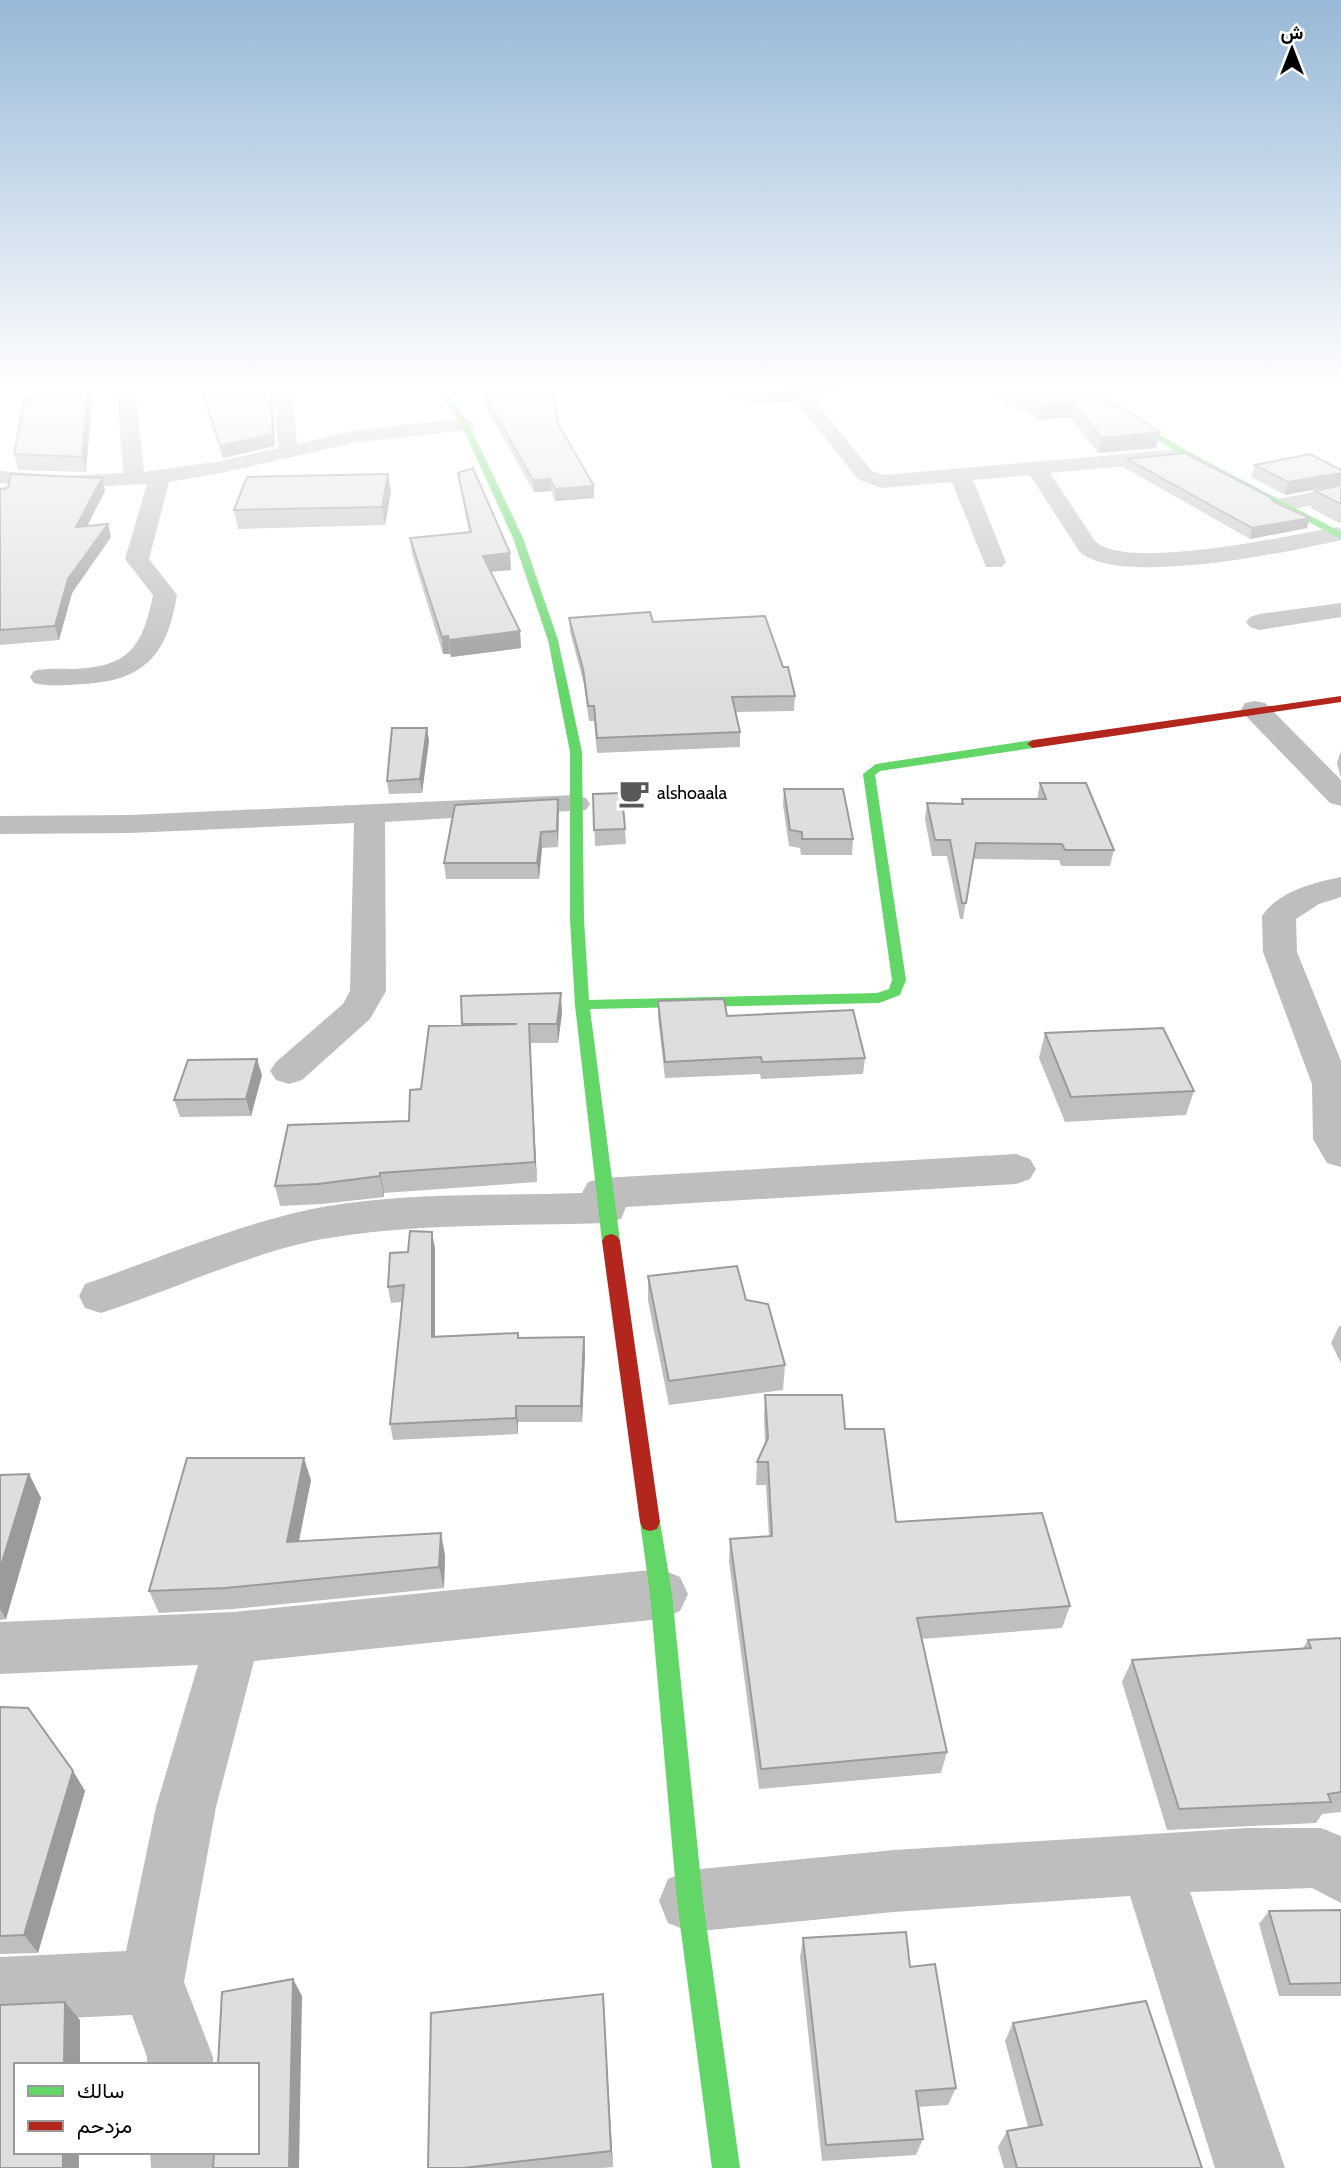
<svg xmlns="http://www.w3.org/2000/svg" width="1341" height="2168" viewBox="0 0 1341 2168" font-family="Cabin,Vazirmatn,sans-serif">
<rect width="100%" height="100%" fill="#fff"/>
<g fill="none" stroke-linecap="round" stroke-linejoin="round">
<path fill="#bebebe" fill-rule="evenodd" d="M117 388H135L144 472 221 461 278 448 274 388H292L297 444 353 431 465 418 475 424 465 430 353 443 221 473 169 482 149 559 177 595C167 656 144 681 82 684 66 685 49 687 34 683L30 677 34 671C46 668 59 669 72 669 128 667 142 649 153 595L125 559 147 484 66 488 0 483V471L66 476 123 473Z
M807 398 814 400 872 471 884 475 1180 449 1187 451 1190 455 1187 459 1180 461 1050 473 1095 541C1128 572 1290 535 1337 527L1341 528V540C1290 552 1116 588 1079 551L1030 475 973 480 1006 562 1002 567H986L952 482 881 488 858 479 798 404Z
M1341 487V499L1280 512 1272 510 1269 505 1272 500Z
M1341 603V617L1259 630 1250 627 1246 622 1250 617 1259 614Z
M1255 701 1265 703 1341 780V806L1330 803 1245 715 1241 709 1245 703Z
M575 795 586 798 590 804 586 810 385 822 386 991 370 1019 302 1080 289 1084 276 1080 270 1071 276 1062 343 1004 350 991 354 823 130 833 0 834V816L130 815Z
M1341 877V897L1319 904 1296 919 1297 952 1341 1061V1167L1327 1163 1313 1139 1312 1084 1263 952 1262 916C1279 891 1313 883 1341 877Z
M1016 1154 1030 1159 1036 1169 1030 1179 1016 1184 626 1207 621 1219 606 1223C516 1226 417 1223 329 1238 255 1250 174 1290 101 1313L85 1308 79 1296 85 1284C163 1257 247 1220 328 1206 411 1192 499 1196 582 1193L588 1182 603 1178Z
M661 1569 680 1577 688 1594 680 1611 661 1619 254 1661 216 1807 184 1982 213 2057V2065H147V2057L132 2015 0 2021V1957L126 1951 156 1807 198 1665 0 1674V1622L233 1612Z
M1247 1828H1321L1341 1836V1903L1312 1888 1190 1892 1285 2168H1215L1130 1896 894 1912 690 1932 668 1923 659 1901 668 1879 690 1870 894 1850Z
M150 2152H220L221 2168H151Z"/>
<path fill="#63d668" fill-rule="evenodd" d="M436 388H444L469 424 523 538 558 640 582 752 584 919 589 1000 877 993 889 989 892 980 863 774 876 764 1033 740 1039 744 1033 748 880 771 875 775 906 980 900 995 879 1003 590 1009 620 1241 617 1246H605L602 1241 575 1005 570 919V752L548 640 513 538 461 424Z
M1073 388H1082L1189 452 1341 532V539L1183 456Z
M650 1513 657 1515 660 1522 672 1594 703 1901 740 2168H712L677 1901 650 1594 640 1522 643 1515Z"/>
<path fill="#b3261e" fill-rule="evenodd" d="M1341 696V702L1033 748 1027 744 1033 740Z
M611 1234 617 1236 620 1241 660 1522 657 1529 650 1531 643 1529 640 1522 602 1241 605 1236Z"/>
</g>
<path fill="#bfbfbf" d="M48 388H93L86 472 18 470 14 454 36 397Z
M201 388H272L275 446 223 458 203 398Z
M498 388H553L558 424 594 486V498L555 501 551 491 534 492 486 407 485 396H499Z
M727 388H887L799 395 798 401 769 403 734 399Z
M982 388H1081L1156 448 1098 453 1070 417 1039 420Z
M1127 459 1274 502 1307 528 1250 539 1125 468Z
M1255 465 1341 470 1285 495 1251 477Z
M458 473 510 553 511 570 491 572 520 631 521 648 451 657 450 654H443L412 554 410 538 469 532 460 488Z
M388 474 391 492 385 525 238 529 234 510Z
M1341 485V522L1339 523 1311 508 1315 491Z
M0 489 105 491 87 526 111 537 72 593 59 640 0 645Z
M569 618 653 622 795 696 794 711 736 712 740 732V747L597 753 594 721H589L584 684 570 632Z
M427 728 429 741 422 793 389 794 387 781Z
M1341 751V778L1337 763Z
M1040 783 1114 850 1110 866H1061L1059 860 973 859 963 919H960L947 856H932L925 819 927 803 961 804 962 799H1037Z
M784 789 853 839 852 855H801L800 848 789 846 783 805Z
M593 794 625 829 626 844 595 846Z
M558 799V847L542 848 539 879H446L444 863Z
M461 996 562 1013 558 1043H530L537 1182 384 1193V1197L322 1204 280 1206 275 1186 409 1121 421 1089 462 1025Z
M658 1001 727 1016 865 1058 863 1074 761 1079 760 1074 665 1078 658 1018Z
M1045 1033 1194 1091 1186 1115 1065 1122 1039 1058Z
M262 1075 251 1116 180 1117 174 1100Z
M435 1248V1336L518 1333V1338L584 1337 585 1353 582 1422H518V1434L393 1440 390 1424 402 1302 391 1303 388 1287 408 1252Z
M648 1276 746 1300 785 1365 783 1390 669 1405 648 1301Z
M1339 1326H1341V1363L1331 1343Z
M765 1395 845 1429 896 1522 1070 1606 1062 1628 922 1639 947 1752 941 1773 759 1789 729 1562 730 1539 769 1536 766 1485H756L757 1462 765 1444 764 1418Z
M29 1474 41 1498 6 1619 0 1620V1475Z
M311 1480 299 1542 445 1555 444 1588 233 1609 159 1613 149 1591Z
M1341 1638V1812L1322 1814 1316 1823 1167 1830 1122 1682 1132 1660 1303 1648 1308 1640Z
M0 1707 73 1771 85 1791 38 1953 0 1954Z
M1341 1910V1996H1279L1259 1924 1269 1911Z
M803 1938 910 1967 956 2088 948 2105 918 2107 923 2139 916 2155 822 2161 800 1957Z
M603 1994 613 2167 601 2168H428Z
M1013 2023 1202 2168H1004L998 2147 1007 2131 1028 2127 1005 2041Z"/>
<path fill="#9b9b9b" d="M88 388H93L86 472 82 457Z
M271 388H272L275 446 223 458 220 446Z
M797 388H887L799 395 798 401 769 403V392Z
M1072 402 1070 417 1039 420 1042 405Z
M1160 432 1156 448 1098 453 1101 438Z
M1341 473V485L1285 495 1288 482Z
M388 474 391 492 385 525 382 507Z
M102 478 105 491 80 540 76 527Z
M550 479 551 491 534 492 533 480Z
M594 486V498L555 501V489Z
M1310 518 1307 528 1250 539 1252 528Z
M108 524 111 537 72 593 59 640 55 626 68 579Z
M510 553 511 570 485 572 483 556Z
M520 631 521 648 451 657 449 640Z
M448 636 450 654H443L442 637Z
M427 728 429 741 422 793 420 779Z
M558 799 559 814 558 847 557 831Z
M541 832 542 848 539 879 537 863Z
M561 993 562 1013 558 1043 557 1024Z
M529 1024 530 1043 537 1182 535 1162Z
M257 1059 262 1075 251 1116 246 1099Z
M380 1173 384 1193V1197L380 1176Z
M432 1232 435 1248V1353L432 1337Z
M584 1337 585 1353 582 1422 581 1406Z
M516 1406 518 1422V1434L516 1418Z
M304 1458 311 1480 294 1564 287 1542Z
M29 1474 41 1498 6 1619 0 1609V1569Z
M441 1533 445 1555 444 1588 439 1567Z
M73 1771 85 1791 38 1953 24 1935Z
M293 1979 302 1996 299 2168H289Z
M603 1994 604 2013 613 2167 611 2151Z
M65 2002 80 2020V2065H64Z
M63 2152H79V2168H63Z"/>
<path fill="#dedede" stroke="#9b9b9b" stroke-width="2" d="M48 388H88L82 457 14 454 25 398 36 397 34 389Z
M201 388H271L273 434 220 446Z
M499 388H553L558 424 594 486 555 489 550 479 533 480 485 396H502Z
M734 388H799V389L769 392Z
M1011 388H1081L1094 397H1104L1160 432 1101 438 1072 402 1042 405Z
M1185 453 1270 497 1274 502 1310 518 1252 528 1127 459Z
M1310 454 1341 470V473L1288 482 1255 465Z
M473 468 510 553 483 556 520 631 449 640 448 636 442 637 410 538 471 532 458 473Z
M11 474 102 478 76 527 108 524 68 579 55 626 0 630V489L8 488Z
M388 474 382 507 234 510 247 477Z
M1341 485V504L1315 491Z
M650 612 653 622 765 616 783 667H788L795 696 732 697 740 732 597 738 594 706H588L583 669 569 618Z
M392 728H427L420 779 387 781Z
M1040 783H1086L1114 850H1065L1062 844 976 843 966 903H962L950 840H935L927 803 963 804 962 799H1046Z
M784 789H843L853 839H802V832L790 830Z
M622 793 625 829 594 830 593 794Z
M558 799 557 831 541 832 537 863H444L455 805Z
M561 993 557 1024H529L535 1162 380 1173V1176L318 1184 275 1186 288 1125 409 1121 410 1090 421 1089 429 1026 517 1024H462L461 996Z
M724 999 727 1016 853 1010 865 1058 762 1062 761 1057 665 1062 658 1001Z
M1163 1028 1194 1091 1071 1097 1045 1033Z
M257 1059 246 1099 174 1100 188 1060Z
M410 1231 432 1232V1337L518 1333V1338L584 1337 581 1406H516V1418L390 1424 404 1285 388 1287 390 1253 408 1252Z
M737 1266 746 1300 768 1304 785 1365 669 1381 648 1276Z
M765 1395H842L845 1429H884L896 1522 1042 1513 1070 1606 917 1618 947 1752 761 1769 730 1539 772 1536 768 1462H757L768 1438Z
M187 1458H304L287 1542 441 1533 439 1567 225 1588 149 1591Z
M29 1474 0 1569V1475Z
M1341 1638V1792L1328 1794 1331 1802 1179 1809 1132 1660 1311 1648 1308 1640Z
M0 1707 28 1708 73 1771 24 1935 0 1936Z
M1341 1910V1983L1290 1984 1269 1911Z
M906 1932 910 1967 935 1964 956 2088 916 2091 923 2139 826 2145 803 1938Z
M293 1979 289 2168H213L214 2152H257V2065H218L222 1992Z
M603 1994 611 2151 463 2168H428L431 2013Z
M1146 2001 1202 2168H1017L1007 2131 1042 2125 1013 2023Z
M65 2002 64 2065H16V2152H63V2168H0V2005Z"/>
<linearGradient id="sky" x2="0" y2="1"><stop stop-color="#97b8d7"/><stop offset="0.56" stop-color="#fff"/><stop offset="1" stop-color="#fff" stop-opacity="0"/></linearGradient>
<rect width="1341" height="692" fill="url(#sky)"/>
<defs>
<g id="cafe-bare" transform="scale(2.415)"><path d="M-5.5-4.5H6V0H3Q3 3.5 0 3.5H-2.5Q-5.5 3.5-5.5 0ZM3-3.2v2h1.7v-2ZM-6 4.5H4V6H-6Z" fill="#595959" stroke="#fff" stroke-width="2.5" paint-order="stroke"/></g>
</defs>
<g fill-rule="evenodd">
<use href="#cafe-bare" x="634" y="793"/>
</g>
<g text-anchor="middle" stroke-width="5" stroke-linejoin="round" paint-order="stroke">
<g font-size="18" fill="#000" stroke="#fff" text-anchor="start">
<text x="657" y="799">alshoaala</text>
</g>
</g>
<rect x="14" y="2063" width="245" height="91" fill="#ffffff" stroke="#999999" stroke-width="2"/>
<rect x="28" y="2086" width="35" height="10" fill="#63d668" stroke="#999999" stroke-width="2"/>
<text x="77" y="2098" font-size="21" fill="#000000">سالك</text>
<rect x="28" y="2121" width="35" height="10" fill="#b3261e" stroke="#999999" stroke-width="2"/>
<text x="77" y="2133" font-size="21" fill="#000000">مزدحم</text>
<g transform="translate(1292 49)" stroke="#ffffff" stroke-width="5" paint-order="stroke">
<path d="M0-5L12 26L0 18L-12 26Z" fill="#000000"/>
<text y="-10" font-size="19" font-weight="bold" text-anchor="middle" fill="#000000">ش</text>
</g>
</svg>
